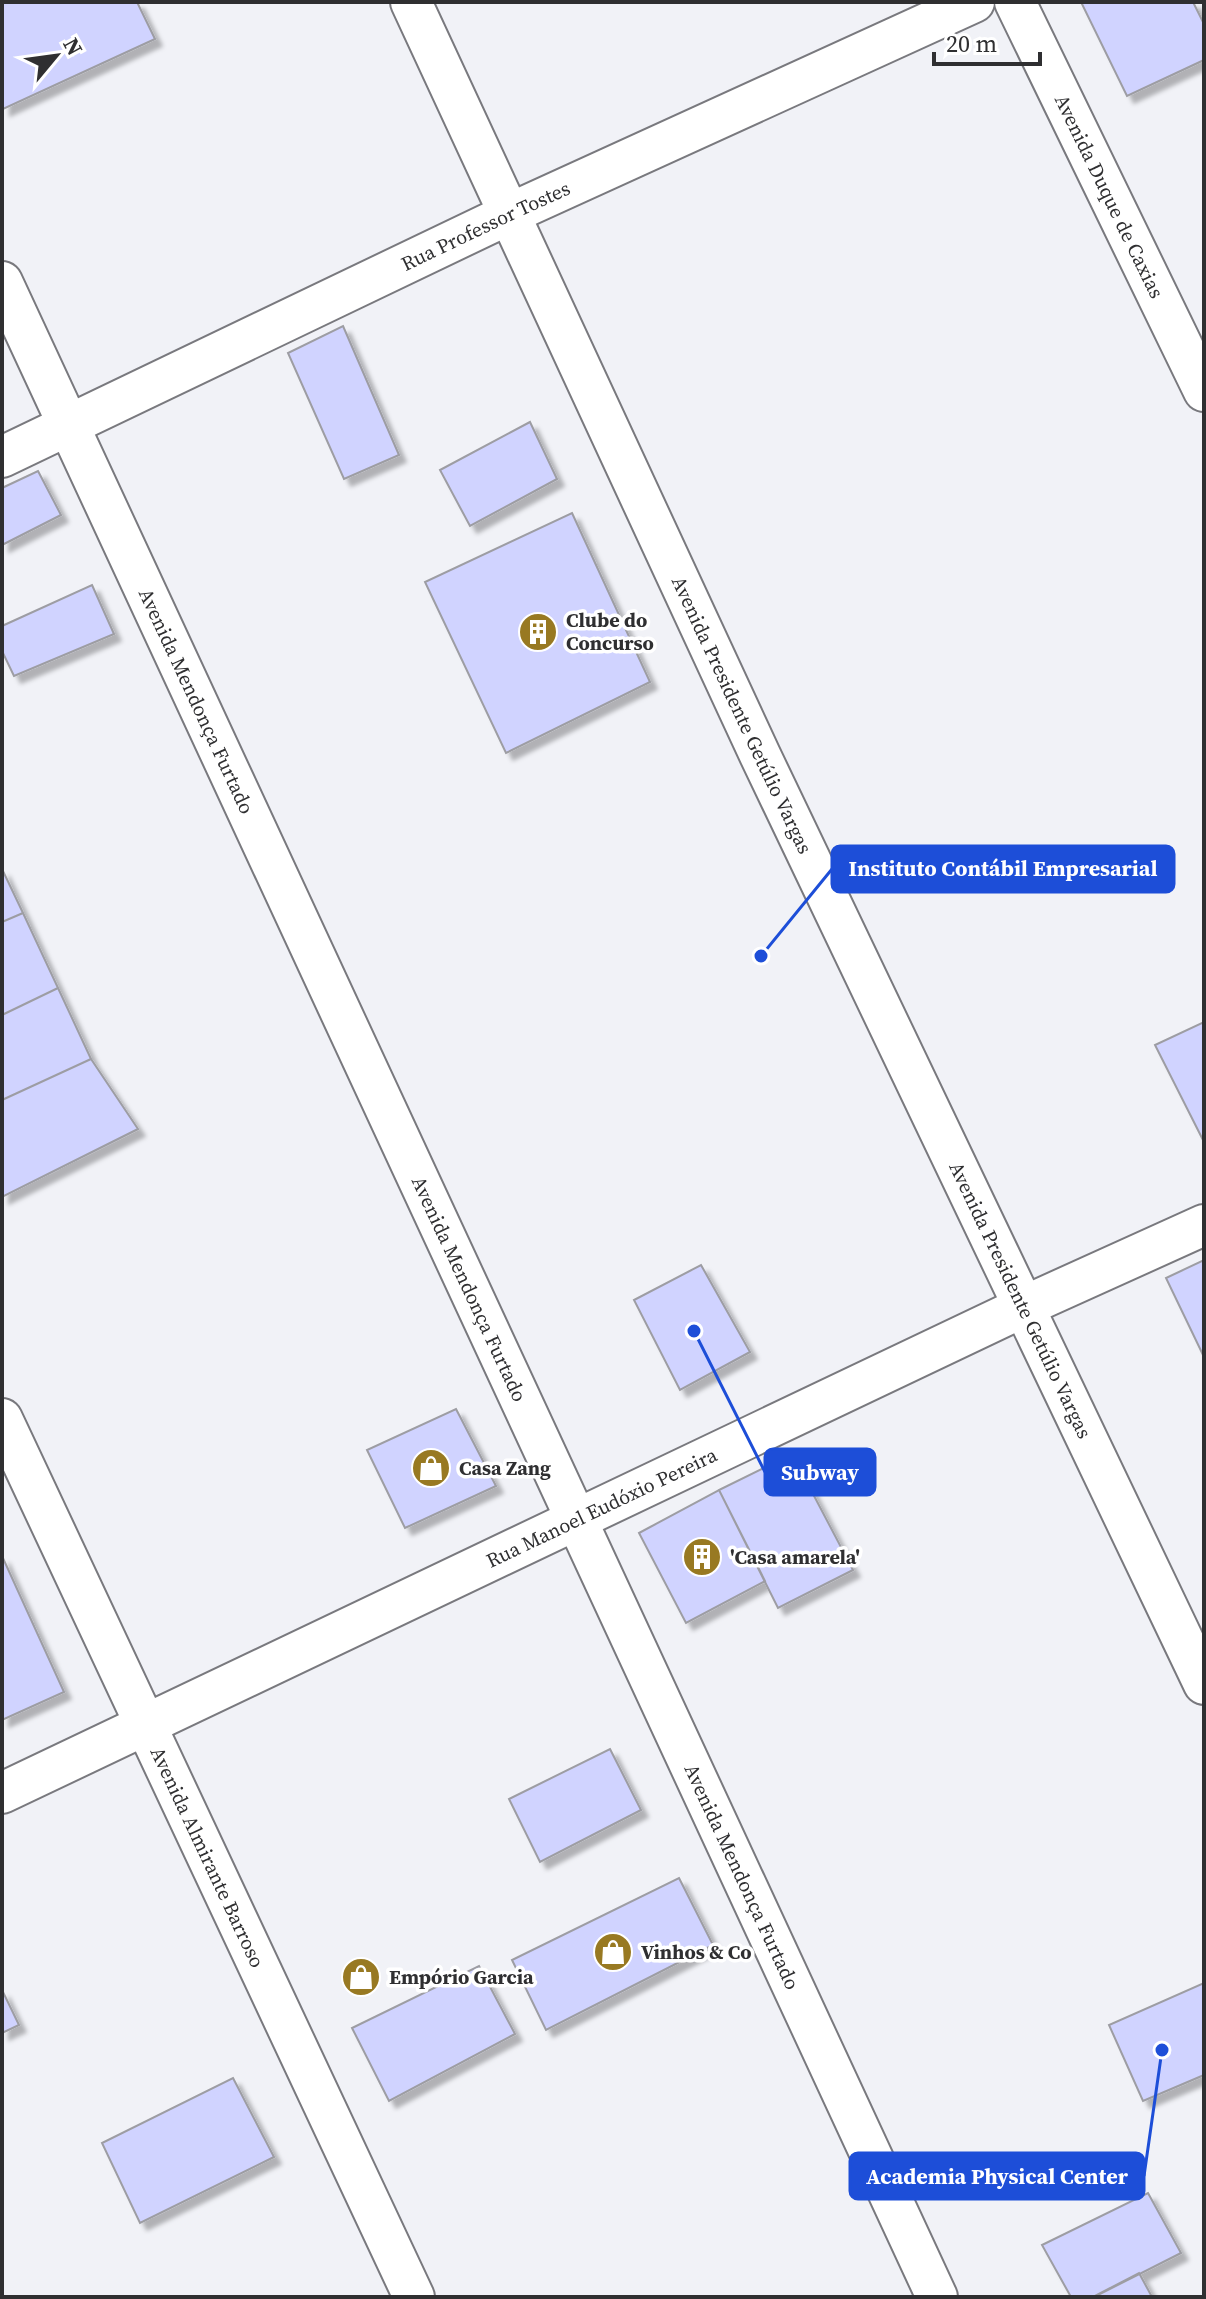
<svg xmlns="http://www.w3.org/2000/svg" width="1206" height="2299" viewBox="0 0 1206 2299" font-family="'Source Serif 4',serif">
<defs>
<filter id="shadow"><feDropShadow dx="7" dy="7" stdDeviation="2" flood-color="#0004"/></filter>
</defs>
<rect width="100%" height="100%" fill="#f1f2f7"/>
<path fill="#d0d3ff" stroke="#9d9da3" stroke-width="2" filter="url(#shadow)" d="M2 2H137L155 39 3 109Z
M1081 2H1193L1204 24V60L1127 96Z
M343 326 399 455 344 479 288 353Z
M530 422 557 479 470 526 440 470Z
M38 471 61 515 2 545V488Z
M572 513 650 682 506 753 425 582Z
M92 585 114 634 14 676 2 651V626Z
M2 869 23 913 2 922Z
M23 913 58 988 2 1015V922Z
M58 988 91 1059 2 1100V1015Z
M1204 1022V1142L1155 1045Z
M91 1059 138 1129 2 1197V1100Z
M1204 1260V1357L1166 1278Z
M701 1265 750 1352 680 1390 634 1300Z
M456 1409 496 1486 405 1528 367 1450Z
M792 1454 853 1570 778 1608 719 1490Z
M719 1490 765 1581 686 1623 639 1533Z
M2 1556 64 1692 2 1720Z
M610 1749 641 1810 540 1862 509 1799Z
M679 1878 713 1945 546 2030 512 1960Z
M479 1966 515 2034 389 2101 352 2028Z
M1204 1983V2075L1143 2101 1109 2025Z
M2 1990 19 2025 2 2033Z
M233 2078 274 2157 140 2223 102 2143Z
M1148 2193 1181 2253 1094 2297H1071L1042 2245Z
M1139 2273 1152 2297H1093Z"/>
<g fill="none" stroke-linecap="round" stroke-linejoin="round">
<g stroke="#79797e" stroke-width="44">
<g id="minor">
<path id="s1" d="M411 2 760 755 1204 1684"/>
<path id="s2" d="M1015 2 1204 391"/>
<path id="s3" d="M2 282 937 2297"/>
<path id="s4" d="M2 457 509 214 974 2"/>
<path id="s5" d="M2 1419 414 2297"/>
<path id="s6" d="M2 1793 1025 1306 1204 1225"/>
</g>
</g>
<use href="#minor" stroke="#fff" stroke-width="40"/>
</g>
<defs>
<g id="building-disc" transform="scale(2)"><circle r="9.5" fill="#987922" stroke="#fff"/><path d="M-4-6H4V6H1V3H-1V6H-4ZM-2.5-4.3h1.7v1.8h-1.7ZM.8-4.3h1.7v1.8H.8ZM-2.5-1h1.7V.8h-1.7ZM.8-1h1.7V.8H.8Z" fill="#fff"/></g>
<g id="shop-disc" transform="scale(2)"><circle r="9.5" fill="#987922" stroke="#fff"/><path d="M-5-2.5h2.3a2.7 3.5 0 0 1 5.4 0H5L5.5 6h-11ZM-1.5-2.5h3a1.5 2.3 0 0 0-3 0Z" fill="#fff"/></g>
</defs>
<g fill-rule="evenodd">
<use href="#building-disc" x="538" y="632"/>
<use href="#shop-disc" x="431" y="1468"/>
<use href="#building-disc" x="702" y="1557"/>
<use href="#shop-disc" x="613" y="1952"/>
<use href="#shop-disc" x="361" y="1977"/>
</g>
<g text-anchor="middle" stroke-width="7" stroke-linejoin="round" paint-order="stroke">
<g font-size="20" fill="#2f2f31" stroke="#fff">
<text dy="7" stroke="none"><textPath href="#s2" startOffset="216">Avenida Duque de Caxias</textPath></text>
<text dy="7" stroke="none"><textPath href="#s4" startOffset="536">Rua Professor Tostes</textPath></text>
<text dy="7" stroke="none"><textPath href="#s3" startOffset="462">Avenida Mendonça Furtado</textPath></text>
<text dy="7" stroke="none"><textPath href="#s1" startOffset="786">Avenida Presidente Getúlio Vargas</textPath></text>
<text dy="7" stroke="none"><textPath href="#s3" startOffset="1110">Avenida Mendonça Furtado</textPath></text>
<text dy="7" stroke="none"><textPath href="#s1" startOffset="1434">Avenida Presidente Getúlio Vargas</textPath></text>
<text dy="7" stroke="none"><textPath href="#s6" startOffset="664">Rua Manoel Eudóxio Pereira</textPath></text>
<text dy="7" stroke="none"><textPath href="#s5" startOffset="484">Avenida Almirante Barroso</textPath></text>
<text dy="7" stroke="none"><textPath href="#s3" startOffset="1758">Avenida Mendonça Furtado</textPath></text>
</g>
<g font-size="20" font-weight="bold" fill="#2f2f31" stroke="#fff" text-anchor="start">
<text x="566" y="627">Clube do<tspan x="566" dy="23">Concurso</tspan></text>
<text x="459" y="1475">Casa Zang</text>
<text x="730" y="1564">'Casa amarela'</text>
<text x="641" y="1959">Vinhos &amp; Co</text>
<text x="389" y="1984">Empório Garcia</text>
</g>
</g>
<path fill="none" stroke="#1d4ed8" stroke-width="3" d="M761 956L832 869M694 1331L765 1472M1162 2050L1144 2176"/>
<g fill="#1d4ed8" stroke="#fff" stroke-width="3">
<circle cx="761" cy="956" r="8"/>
<circle cx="694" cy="1331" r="8"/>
<circle cx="1162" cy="2050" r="8"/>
</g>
<g fill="#1d4ed8" stroke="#1d4ed8" stroke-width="3">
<rect x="832" y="846" width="342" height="46" rx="8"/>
<rect x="765" y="1449" width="110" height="46" rx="8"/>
<rect x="850" y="2153" width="294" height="46" rx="8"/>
</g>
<g font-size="22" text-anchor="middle" font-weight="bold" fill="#fff">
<text x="1003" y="876">Instituto Contábil Empresarial</text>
<text x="820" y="1480">Subway</text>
<text x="997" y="2184">Academia Physical Center</text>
</g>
<rect width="1206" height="2299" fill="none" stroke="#2f2f31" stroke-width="8"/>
<g transform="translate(56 56) rotate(61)" stroke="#ffffff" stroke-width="6" paint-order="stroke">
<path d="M0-6L14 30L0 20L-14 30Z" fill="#2f2f31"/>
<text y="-12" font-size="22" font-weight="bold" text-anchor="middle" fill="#2f2f31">N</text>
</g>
<path d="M934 52v12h106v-12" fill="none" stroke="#2f2f31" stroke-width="4"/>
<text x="946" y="52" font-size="24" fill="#2f2f31" stroke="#ffffff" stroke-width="6" paint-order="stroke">20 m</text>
</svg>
